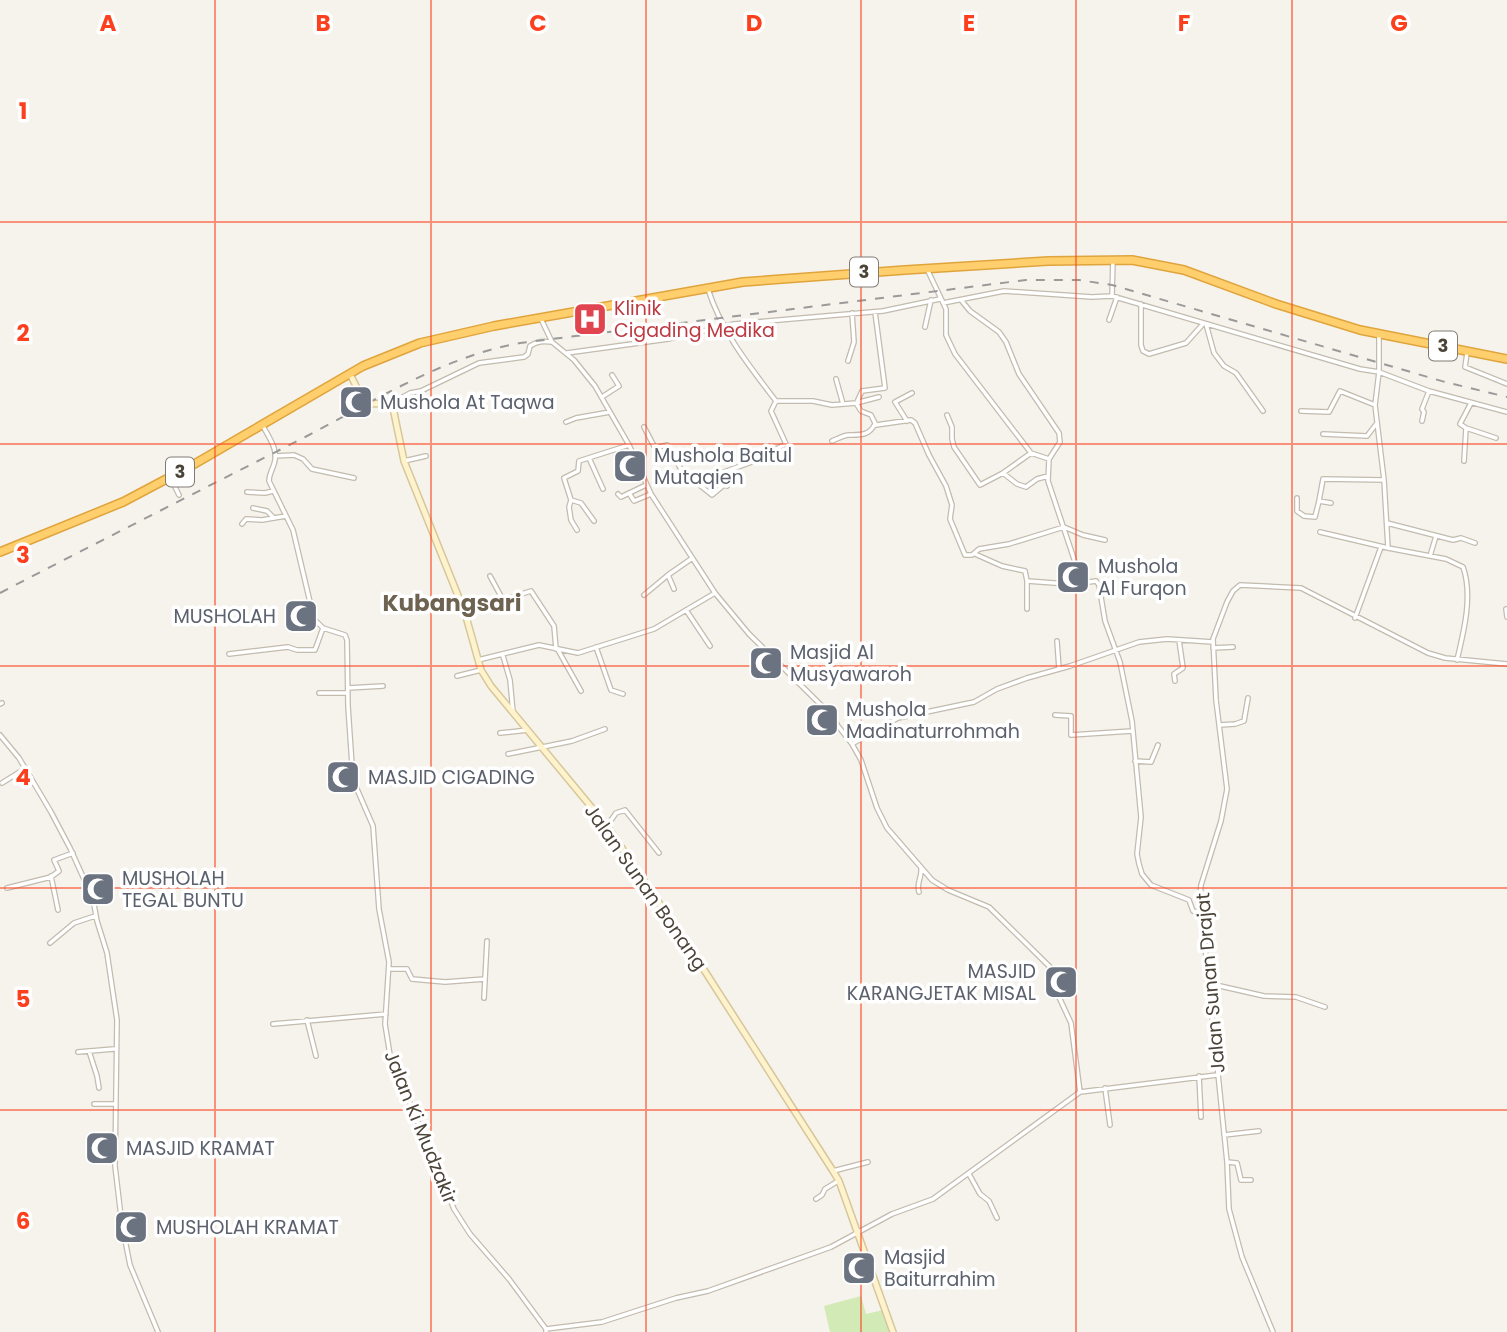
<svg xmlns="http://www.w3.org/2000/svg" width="1507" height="1332" viewBox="0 0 1507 1332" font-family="Poppins,sans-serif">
<rect width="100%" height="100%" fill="#f6f3ec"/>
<path fill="#d2eab5" d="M861 1296 866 1314 883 1310 889 1332H830L824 1306Z"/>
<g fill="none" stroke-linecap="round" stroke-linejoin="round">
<g stroke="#c2bbae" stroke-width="6">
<path id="street" d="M927 269 946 309V335L955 354 1031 453 1049 459 1048 481 1082 583 1096 581 1099 585 1105 621 1120 662 1132 721 1141 817 1137 854 1139 864 1142 874 1151 885 1189 900 1193 911 1201 913
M708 289C721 331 750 367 776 401H813L832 405 856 403 879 397
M1112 296 1113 259
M961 300 970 311 999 332 1006 342 1019 374 1059 433 1060 442 1049 459
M943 303 1004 291 1092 297 1112 296 1360 369 1379 372 1429 391 1507 412
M1141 304V345L1143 351 1149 354 1186 343 1203 324
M541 319 552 342 574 360 595 386 629 445 651 494 715 593 749 634 824 708 852 744 861 760 877 808 887 828 932 880 948 890 989 907 1051 968 1058 995 1071 1023 1080 1092
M1109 320 1117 297
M1206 324 1214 353 1224 366 1236 373 1263 411
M925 327 931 300
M1379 335V372L1375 405 1384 480 1388 548 1446 559 1463 567C1473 595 1464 631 1457 660
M567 353 668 339 734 324 883 311 940 299
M1467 353 1465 367 1507 384
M848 361 854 342 852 313
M836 379 843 404
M602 397 619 386 612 375
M857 402 862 391 885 388 875 312
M392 403 410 393 421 391 479 363 524 357 528 354 530 346C538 341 543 341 552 342
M856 403 861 411 871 415 876 425 911 420 915 423 929 455 946 486 952 505 950 519 965 555H972L979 549 1009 544 1064 527 1083 535 1105 540
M1301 411 1329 412 1340 391 1375 405
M947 415 952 427V439L954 447 980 485 1003 473 1031 453
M907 421 895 402 912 393
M1422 421 1424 412 1422 409 1429 391
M566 422 576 418 610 412
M263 426C269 438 279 450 274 464 272 471 269 474 269 481L293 530 314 619 323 628 345 635 347 640 348 706 353 780 373 826 379 909 389 962 385 1024 390 1055 454 1209 470 1234 509 1279 546 1329V1332
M644 427 655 448 667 445 682 471 712 495 724 485 727 486V480L724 472 768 456 772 451 786 444 771 411 776 401
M1466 428 1496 438
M1323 434 1367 436 1377 423
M832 441C837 439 844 435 849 435 860 435 869 436 875 424
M275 456 294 455 303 459 312 469 354 478
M589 458 603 489
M404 461 426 456
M1464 461 1466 428 1460 424 1471 403
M1003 473 1017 484 1026 487 1037 479 1048 476
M170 477 179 495
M247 492 265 493 273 491
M629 493 634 501 651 494
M618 494 621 497 646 485
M1297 498V511L1304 516 1315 517 1319 501
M571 500 581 503 594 521
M1331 503 1319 501 1323 479 1384 480
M253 508 267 511 273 517
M1387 523 1453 540 1461 538 1475 543
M242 524 246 519 262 520 286 516
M577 530 571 520 569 507 571 500 564 478 578 471 579 461 629 445
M1320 532 1388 548
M975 554 1002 566 1025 571 1027 581 1068 584 1082 583
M1430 556 1436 536
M490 576 503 600 531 591 554 626 556 649
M674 589 668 575 691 559
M644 595 668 575
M1027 609V581
M1506 609 1507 617
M686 610 710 646
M1355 618 1381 547
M1057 641 1059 669
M596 647 611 690 623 694
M1213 648 1233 647
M558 650 581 691
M229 654 288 647 297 650H315L323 628
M503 656 510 680 513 712
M478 660 539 645 578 653 654 629 715 593
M457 676 481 670
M1175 681 1174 674 1183 668 1179 640
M348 688 383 686
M319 693H348
M0 704 2 703
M1055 715 1071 716V735L1132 731
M811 721 818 728 837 724
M1220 725 1235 724 1244 721 1248 698
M500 733 528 730
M0 735 19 758 51 812 70 848 93 899 97 921 107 953 117 1020 115 1166 122 1225 130 1265 158 1332
M852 744 898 718 974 702 997 689 1027 678 1070 666 1139 642 1167 639 1213 642
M508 754 572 741 605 729
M1135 761 1151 762 1158 745
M2 783 26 768
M607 826 616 813 625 810 659 853
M51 876 58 910
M7 888 51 877 59 871 54 860 73 853
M919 892C916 883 922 878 921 869
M50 943 74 923 95 916
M389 969H407L412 979 445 982 485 979 487 941
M1207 983 1264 996 1296 997 1325 1007
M484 998 485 980
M307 1020 316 1056
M273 1024 386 1014
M89 1051 97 1076 99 1088
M78 1052 114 1049
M1199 1076 1201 1117
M1105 1088 1110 1125
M94 1104H116
M1224 1135 1259 1131
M1227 1162 1237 1163 1241 1180H1251
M833 1171 868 1162
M969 1174 980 1194 989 1201 997 1218
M816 1199 822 1195 825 1189 838 1181
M848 1273 860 1278 873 1277
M546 1329 602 1322 676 1298 708 1291 831 1247 892 1214 933 1199 1080 1092 1217 1075
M1273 1332 1242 1257 1229 1209 1227 1162 1200 897 1201 885 1221 821 1227 789 1216 700 1213 639 1227 602 1233 591 1240 585 1301 588 1428 653 1445 658 1507 664"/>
</g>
<g stroke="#d6c79b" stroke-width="8">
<path id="secondary" d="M350 374 363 400 368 404 392 403 404 461 465 613 481 670 491 686 607 826 699 962 833 1171 839 1181 893 1332"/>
</g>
<g stroke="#e0a43c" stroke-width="10">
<path id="highway" d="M0 552 123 502 191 466 363 366 420 343 494 326 743 282 905 270 1048 261 1132 260 1184 270 1276 304 1360 330 1507 359"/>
</g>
<use href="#street" stroke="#fff" stroke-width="3.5"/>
<use href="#secondary" stroke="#fff3cd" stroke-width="5"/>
<use href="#highway" stroke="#ffcf6e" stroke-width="7"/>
<path stroke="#9a9a9a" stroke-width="2" stroke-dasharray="9 9" stroke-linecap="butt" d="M0 593C102 540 205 488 307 436 376 400 443 357 520 343L1026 280H1079L1112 285 1445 382 1507 397"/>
</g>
<path fill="none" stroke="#fc3f1d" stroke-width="2" stroke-opacity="0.55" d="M215 0V1332M431 0V1332M646 0V1332M861 0V1332M1076 0V1332M1292 0V1332M0 222H1507M0 444H1507M0 666H1507M0 888H1507M0 1110H1507"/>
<defs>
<g id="hospital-square" transform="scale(1.75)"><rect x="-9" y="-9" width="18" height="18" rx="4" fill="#e0444e" stroke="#fff"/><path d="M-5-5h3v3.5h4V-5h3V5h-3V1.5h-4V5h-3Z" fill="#fff"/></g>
<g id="mosque-square" transform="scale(1.75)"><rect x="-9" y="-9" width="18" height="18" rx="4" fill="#6b7280" stroke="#fff"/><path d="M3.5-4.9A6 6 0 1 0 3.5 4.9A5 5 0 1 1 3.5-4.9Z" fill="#fff"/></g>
</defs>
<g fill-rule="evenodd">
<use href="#hospital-square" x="590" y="319"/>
<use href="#mosque-square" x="356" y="402"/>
<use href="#mosque-square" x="630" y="466"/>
<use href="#mosque-square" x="1073" y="577"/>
<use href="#mosque-square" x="301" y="616"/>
<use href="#mosque-square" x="766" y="663"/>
<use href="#mosque-square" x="822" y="720"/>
<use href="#mosque-square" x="343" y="777"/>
<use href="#mosque-square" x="98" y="889"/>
<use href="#mosque-square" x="1061" y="982"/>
<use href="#mosque-square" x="102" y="1148"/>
<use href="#mosque-square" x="131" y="1227"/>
<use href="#mosque-square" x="859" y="1268"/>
</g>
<g text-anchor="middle" stroke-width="7" stroke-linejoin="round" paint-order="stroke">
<g fill="#fff" stroke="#817c74" stroke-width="2">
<rect x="850" y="257.5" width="28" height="29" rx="5"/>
<rect x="1429" y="331.5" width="28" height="29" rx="5"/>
<rect x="166" y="457.5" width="28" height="29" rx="5"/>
</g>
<g font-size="18" font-weight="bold" fill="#4b4439">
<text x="864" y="278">3</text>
<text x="1443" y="352">3</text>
<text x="180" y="478">3</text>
</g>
<g font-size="19" fill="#be3a42" stroke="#fff" text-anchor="start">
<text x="614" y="315">Klinik<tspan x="614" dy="22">Cigading Medika</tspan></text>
</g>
<g font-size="19" fill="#5b616d" stroke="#fff" text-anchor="start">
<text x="380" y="409">Mushola At Taqwa</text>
<text x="654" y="462">Mushola Baitul<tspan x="654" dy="22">Mutaqien</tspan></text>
<text x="1098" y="573">Mushola<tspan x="1098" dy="22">Al Furqon</tspan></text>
<text x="276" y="623" text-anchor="end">MUSHOLAH</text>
<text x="790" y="659">Masjid Al<tspan x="790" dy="22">Musyawaroh</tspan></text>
<text x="846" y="716">Mushola<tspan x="846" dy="22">Madinaturrohmah</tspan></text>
<text x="368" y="784">MASJID CIGADING</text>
<text x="122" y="885">MUSHOLAH<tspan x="122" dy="22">TEGAL BUNTU</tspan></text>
<text x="1036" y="978" text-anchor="end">MASJID<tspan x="1036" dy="22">KARANGJETAK MISAL</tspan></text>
<text x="126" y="1155">MASJID KRAMAT</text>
<text x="156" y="1234">MUSHOLAH KRAMAT</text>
<text x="884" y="1264">Masjid<tspan x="884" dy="22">Baiturrahim</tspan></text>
</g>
<g font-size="19" fill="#4b4439" stroke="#fff">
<text transform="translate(646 887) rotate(55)" y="7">Jalan Sunan Bonang</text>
<text transform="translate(1210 983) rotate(-95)" y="7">Jalan Sunan Drajat</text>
<text transform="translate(421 1127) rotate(68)" y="7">Jalan Ki Mudzakir</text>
</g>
<g font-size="23" font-weight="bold" fill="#6e6250" stroke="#fff">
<text x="452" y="611">Kubangsari</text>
</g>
</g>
<g font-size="23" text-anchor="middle" font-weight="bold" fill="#fc3f1d" stroke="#fff" stroke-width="7" stroke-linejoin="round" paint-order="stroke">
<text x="108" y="31">A</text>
<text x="323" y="31">B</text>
<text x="538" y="31">C</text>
<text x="754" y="31">D</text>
<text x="969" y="31">E</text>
<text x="1184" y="31">F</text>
<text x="1399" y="31">G</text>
<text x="23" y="119">1</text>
<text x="23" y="341">2</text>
<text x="23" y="563">3</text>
<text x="23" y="785">4</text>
<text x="23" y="1007">5</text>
<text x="23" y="1229">6</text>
</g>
</svg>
